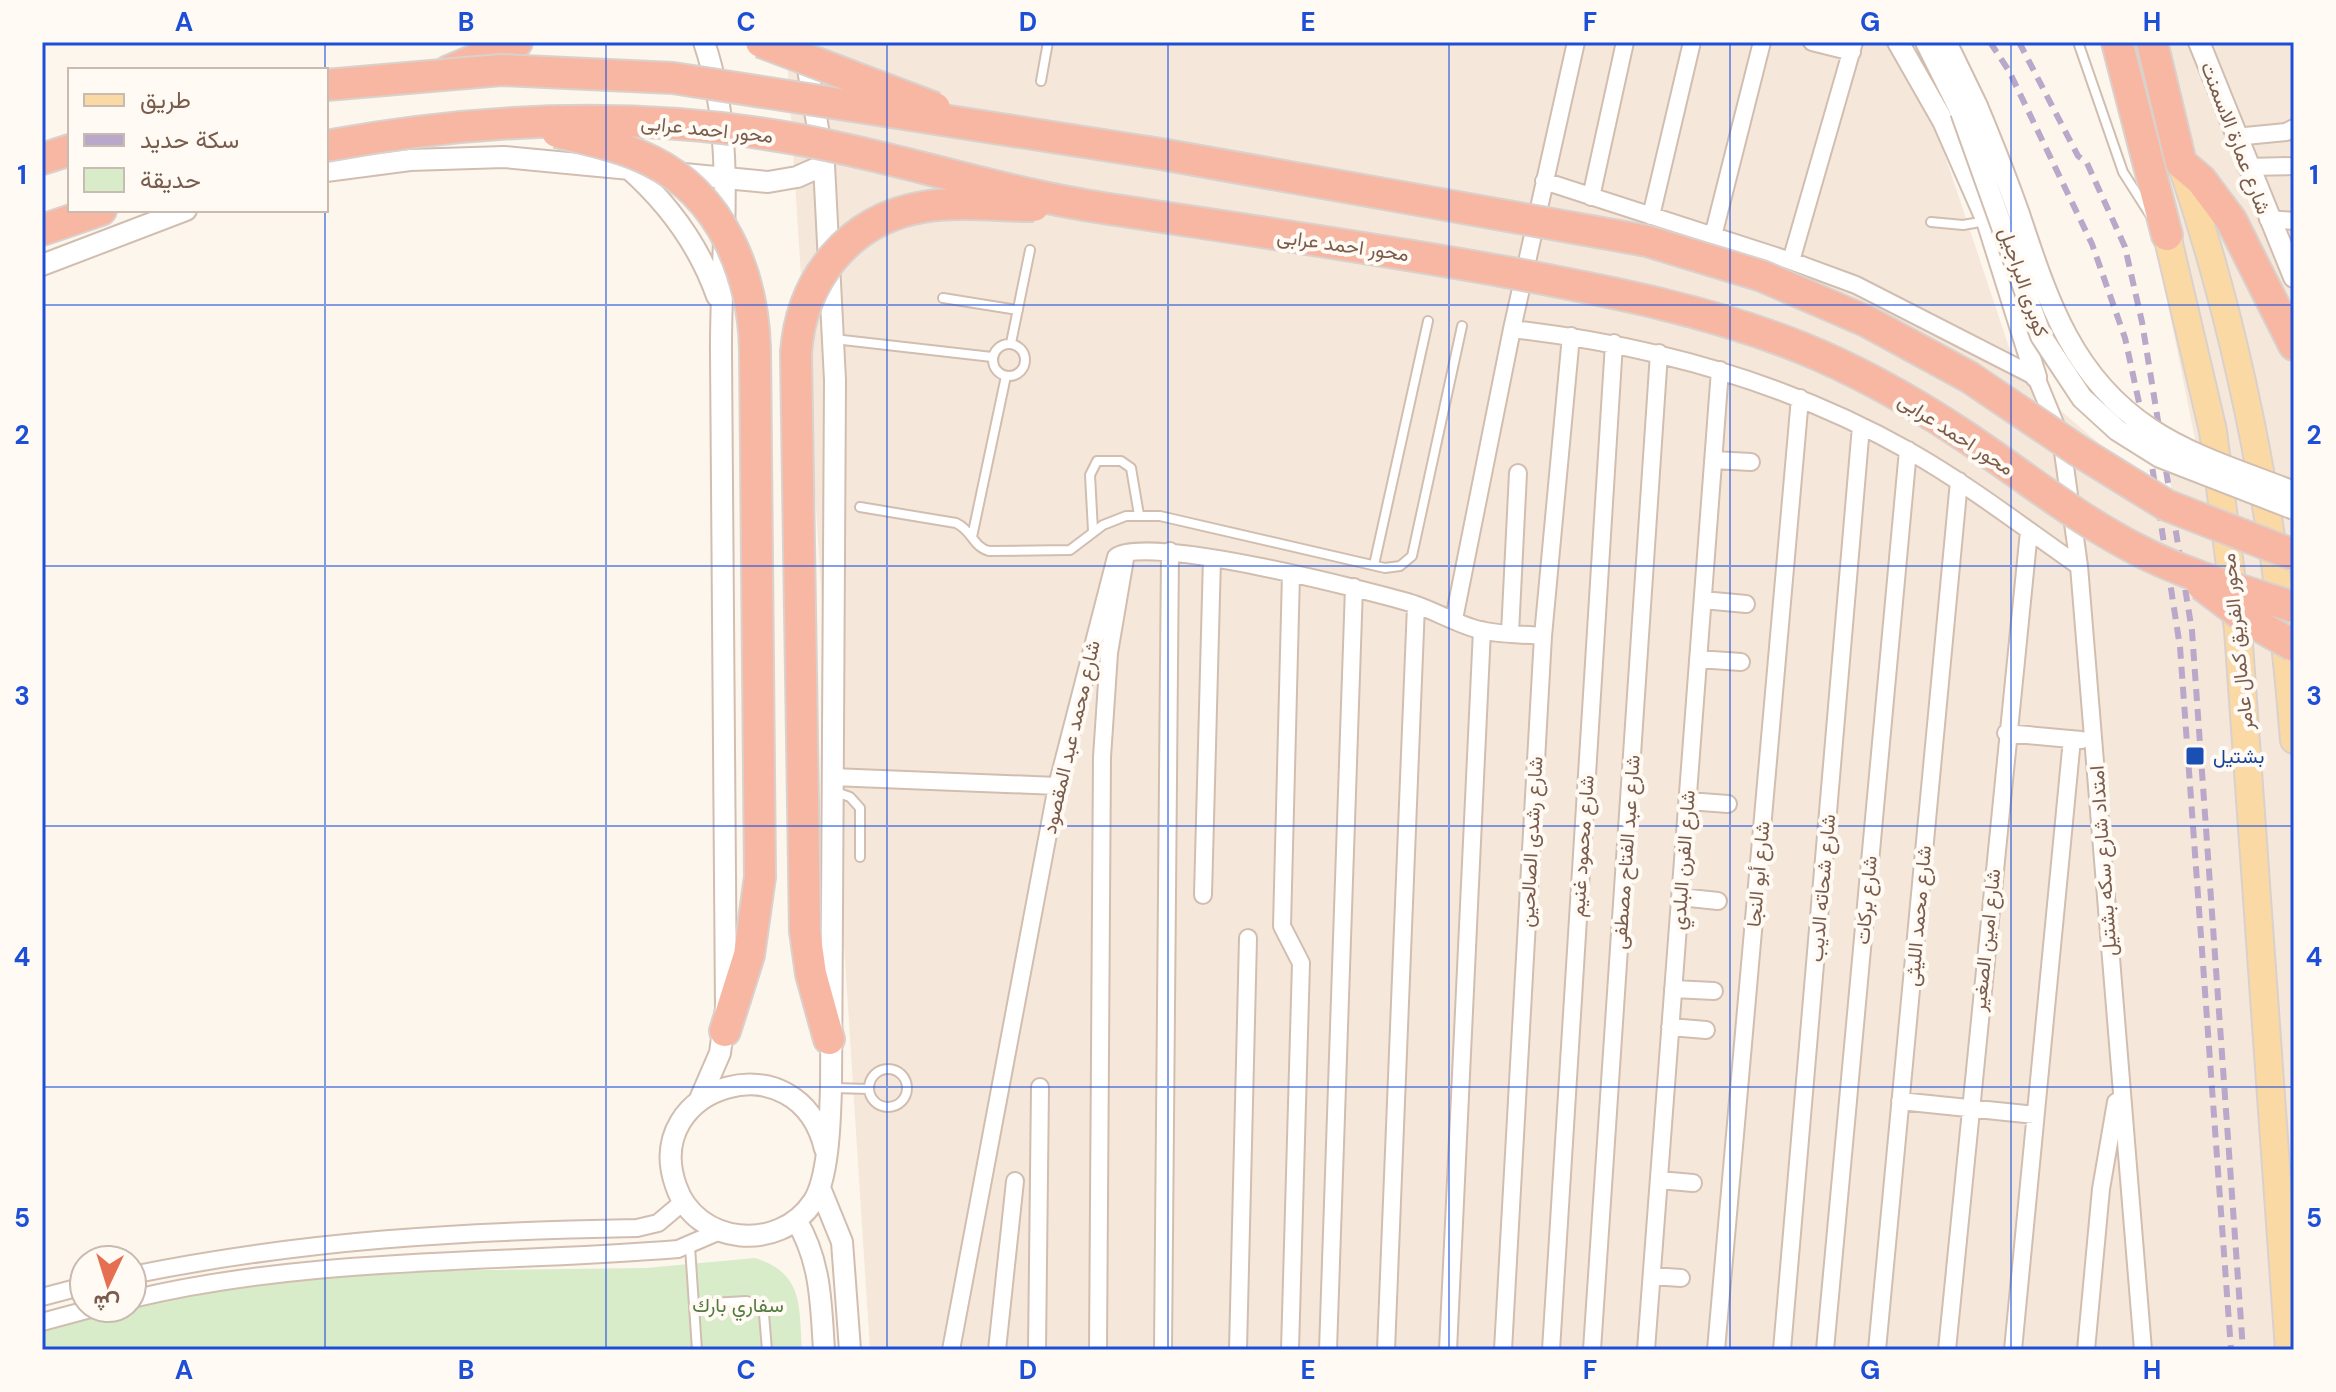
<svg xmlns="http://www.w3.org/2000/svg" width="2336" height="1392" viewBox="0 0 2336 1392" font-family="'DM Sans',Vazirmatn,sans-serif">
<rect width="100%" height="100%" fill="#fdf6ec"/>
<path fill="#f5e8da" d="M786 42H1907L2018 374 2172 506 2170 472 2294 510V1350H870Z
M2115 42H2294V479L2197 449Z"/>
<path fill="#d8ecc9" d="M755 1258C804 1273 799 1307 802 1350H42V1330L51 1327 174 1297 269 1282 413 1271 646 1268Z"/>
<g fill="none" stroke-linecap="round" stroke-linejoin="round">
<g stroke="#d1beb0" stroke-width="12">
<path id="service" d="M2078 42 2123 172 2151 216
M1041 81 1048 42
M1931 222 1963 225 1986 221
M943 298 1018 310
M834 339 992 357
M1011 343 1030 250
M993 360a16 16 0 1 1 32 0a16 16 0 1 1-32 0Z
M860 507 956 523C972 530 973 547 989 551L1070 550 1103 525 1126 516H1160L1385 568 1400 566 1412 556 1462 326
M1093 531 1090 475 1097 461H1121L1131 468 1139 515
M972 537 1006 376
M1374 565 1428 321
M836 792 850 797 860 808V857
M869 1088a19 19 0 1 1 38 0a19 19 0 1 1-38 0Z
M834 1088 869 1089
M690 1247 697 1350
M695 1304 746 1301 760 1304 764 1314 767 1350"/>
</g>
<g stroke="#d1beb0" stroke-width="20">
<path id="minor" d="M1812 42 1852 52
M2235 137 2286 132 2294 128
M2246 167 2294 166
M1544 181 1791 261 1856 285 2036 377 2061 438 2079 566 2143 1350
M1591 197 1625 42
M1651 216 1692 42
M2268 219 2294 221
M1713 236 1762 42
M1791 261 1854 42
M1512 329C1652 345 1785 381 1909 451 1969 485 2023 527 2079 566
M1713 460 1751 462
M1703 600 1746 604
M1454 619 1512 329 1576 42
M1510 633 1518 473
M1698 659 1741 662
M2006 733 2081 740
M832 777 1057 786
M1688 801 1728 804
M1203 895 1212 558
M1680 897 1718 901
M1673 989 1714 991
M1670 1027 1706 1030
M1900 1101 2035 1115
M1659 1180 1693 1183
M132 1275C304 1240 462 1231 637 1228L658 1223 683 1202
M1652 1276 1681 1278
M42 1297 84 1286
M132 1299C311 1256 496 1264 678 1249L720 1231
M42 1322 94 1308
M951 1350 1057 786 1116 557C1145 533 1370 591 1414 604 1435 611 1455 623 1476 629 1497 635 1521 634 1543 636
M997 1350 1015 1181
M1037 1350 1040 1087
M1098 1350 1102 757 1109 653 1126 553
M1163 1350 1170 551
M1238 1350 1248 938
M1290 1350 1301 963 1282 926 1291 574
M1328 1350 1354 587
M1386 1350 1416 605
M1448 1350 1482 630
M1503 1350 1543 636 1571 336
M1551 1350 1614 343
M1592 1350 1659 353
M1646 1350 1720 370
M1716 1350 1800 398
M1782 1350 1861 426
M1825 1350 1908 450
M1877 1350 1959 481
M1947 1350 2029 531
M2013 1350 2072 739
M2086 1350 2101 1189 2116 1102"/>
</g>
<g stroke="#d1beb0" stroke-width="24">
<path id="tertiary" d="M1898 42 1943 121 1987 221 2036 377
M1926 42 1961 112
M1946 42 1977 106
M2199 42 2294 277
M805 51 824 165 835 380 831 1088C830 1118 829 1178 813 1202 779 1253 696 1245 676 1186 640 1085 799 1037 825 1149
M627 167C668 203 699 245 717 296
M326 171 410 160 504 157 768 182 797 177 824 165
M42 265 186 210
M700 1099 720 1053 726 1008C724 790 723 572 721 354 720 251 738 142 704 42
M820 1188 842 1242 850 1350
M796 1220C821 1261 821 1304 824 1350"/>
</g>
<g stroke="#dad1cd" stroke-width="30">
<path id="primary" d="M2181 163C2245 351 2279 542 2294 740
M2167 235 2213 431 2238 630 2289 1350"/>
</g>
<g stroke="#dad1cd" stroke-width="34">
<path id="motorway" d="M2117 42 2167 235
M2152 42 2181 163 2201 180 2231 220 2294 345
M449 71 517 42
M42 159 70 150
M42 230 101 210
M796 353 805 931 811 974 829 1039
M725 1031 749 955 760 877 755 349"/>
</g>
<use href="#service" stroke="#fff" stroke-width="8"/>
<use href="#minor" stroke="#fff" stroke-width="16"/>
<use href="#tertiary" stroke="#fff" stroke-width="20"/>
<use href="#primary" stroke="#fbd9a5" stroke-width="26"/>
<use href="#motorway" stroke="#f7b7a3" stroke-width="30"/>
<path stroke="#b9a8c9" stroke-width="6" stroke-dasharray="12 8" stroke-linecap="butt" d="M1990 42 2009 71 2092 244 2125 338 2150 453 2180 647 2231 1350
M2019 42 2078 156 2087 163 2125 247 2142 322 2192 631 2243 1350"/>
<g stroke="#d1beb0" stroke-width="24" stroke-linecap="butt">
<path id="tertiary-bridge" d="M1977 106C1992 142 2006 177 2019 214 2047 298 2071 376 2149 428 2192 457 2246 473 2294 492
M1961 112 2041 336 2082 398 2117 430 2160 457 2294 509"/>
</g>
<g stroke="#dad1cd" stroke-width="34" stroke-linecap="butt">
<path id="motorway-bridge" d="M761 42 935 108
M326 85 501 70 673 78 1161 154 1647 241 1762 276 1868 322 1969 377 2077 450 2166 505 2294 555
M557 132C589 140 621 146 651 161 722 196 753 274 755 349
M326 146C478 118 637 111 790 138 895 156 997 192 1103 208 1239 229 1376 248 1512 273 1611 292 1708 310 1802 348 1856 370 1908 399 1957 431 2018 471 2073 517 2138 550 2188 576 2241 590 2294 607
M796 353C801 280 849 219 923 207 958 201 998 206 1034 206
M2202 585 2247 619 2294 646"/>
</g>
<use href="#tertiary-bridge" stroke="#fff" stroke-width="20"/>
<use href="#motorway-bridge" stroke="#f7b7a3" stroke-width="30"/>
</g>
<path fill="none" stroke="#1d4ed8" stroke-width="2" stroke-opacity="0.55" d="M325 42V70M606 42V1350M887 42V1350M1168 42V1350M1449 42V1350M1730 42V1350M2011 42V1350M325 210V1350M42 305H2294M42 566H2294M42 826H2294M42 1087H2294"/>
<rect fill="#1a4fb4" stroke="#fffaf3" stroke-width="3" x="2185" y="746" width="20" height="20" rx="4"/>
<g text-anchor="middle" stroke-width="8" stroke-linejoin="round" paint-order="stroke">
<g font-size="20" fill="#7a5c4d" stroke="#fffaf3">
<text transform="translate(707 129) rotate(6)" y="7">محور احمد عرابى</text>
<text transform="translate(2236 138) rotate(69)" y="7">شارع عمارة الاسمنت</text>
<text transform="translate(1343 245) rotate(8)" y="7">محور احمد عرابى</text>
<text transform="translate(2024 282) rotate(71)" y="7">كوبرى البراجيل</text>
<text transform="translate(1956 434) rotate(33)" y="7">محور احمد عرابى</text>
<text transform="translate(2237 642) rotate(-96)" y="7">محور الفريق كمال عامر</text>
<text transform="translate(1071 737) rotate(-77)" y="7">شارع محمد عبد المقصود</text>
<text transform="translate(1531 842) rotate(-87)" y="7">شارع رشدى الصالحين</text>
<text transform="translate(1582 846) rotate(-86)" y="7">شارع محمود غنيم</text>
<text transform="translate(1626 852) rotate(-86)" y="7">شارع عبد الفتاح مصطفى</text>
<text transform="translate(1683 860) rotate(-86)" y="7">شارع الفرن البلدي</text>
<text transform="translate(2103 861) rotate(-94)" y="7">امتداد شارع سكه بشتيل</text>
<text transform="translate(1758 874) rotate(-85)" y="7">شارع أبو النجا</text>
<text transform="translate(1822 888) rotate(-85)" y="7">شارع شحاته الديب</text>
<text transform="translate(1866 900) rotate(-85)" y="7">شارع بركات</text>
<text transform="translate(1918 916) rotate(-85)" y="7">شارع محمد الليثى</text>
<text transform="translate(1986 940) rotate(-84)" y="7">شارع امين الصغير</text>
</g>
<g font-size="20" fill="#164399" stroke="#fffaf3" text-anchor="start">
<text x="2213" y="763">بشتيل</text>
</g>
<g font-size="20" fill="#537a41" stroke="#fffaf3">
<text x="738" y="1312">سفاري بارك</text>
</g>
</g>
<rect width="2336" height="1392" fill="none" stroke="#fffaf3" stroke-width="88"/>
<rect x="68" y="68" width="260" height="144" fill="#fffaf3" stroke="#cabbb1" stroke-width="2"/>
<rect x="84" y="94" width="40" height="12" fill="#fbd9a5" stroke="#cabbb1" stroke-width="2"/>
<text x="140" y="108" font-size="24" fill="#7a5c4d">طريق</text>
<rect x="84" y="134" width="40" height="12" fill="#b9a8c9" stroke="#cabbb1" stroke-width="2"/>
<text x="140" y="148" font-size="24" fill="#7a5c4d">سكة حديد</text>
<rect x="84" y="168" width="40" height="24" fill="#d8ecc9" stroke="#cabbb1" stroke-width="2"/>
<text x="140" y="188" font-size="24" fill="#7a5c4d">حديقة</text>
<g transform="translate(108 1284) rotate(184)"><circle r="38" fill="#fffaf3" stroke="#cabbb1" stroke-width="2"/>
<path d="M0-6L14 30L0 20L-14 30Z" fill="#e76f51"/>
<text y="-12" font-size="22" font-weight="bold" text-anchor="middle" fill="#7a5c4d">ش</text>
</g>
<rect x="44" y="44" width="2248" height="1304" fill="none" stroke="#1d4ed8" stroke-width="3"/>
<g font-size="26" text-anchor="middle" font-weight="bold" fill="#1d4ed8">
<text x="184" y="31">A</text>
<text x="466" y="31">B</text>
<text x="746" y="31">C</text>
<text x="1028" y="31">D</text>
<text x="1308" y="31">E</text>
<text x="1590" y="31">F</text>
<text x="1870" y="31">G</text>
<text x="2152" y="31">H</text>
<text x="22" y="184">1</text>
<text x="2314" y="184">1</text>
<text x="22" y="444">2</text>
<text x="2314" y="444">2</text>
<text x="22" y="705">3</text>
<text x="2314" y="705">3</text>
<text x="22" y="966">4</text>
<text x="2314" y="966">4</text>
<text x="22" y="1227">5</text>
<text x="2314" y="1227">5</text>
<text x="184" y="1379">A</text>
<text x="466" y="1379">B</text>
<text x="746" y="1379">C</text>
<text x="1028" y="1379">D</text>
<text x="1308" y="1379">E</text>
<text x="1590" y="1379">F</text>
<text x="1870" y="1379">G</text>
<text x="2152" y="1379">H</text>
</g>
</svg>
